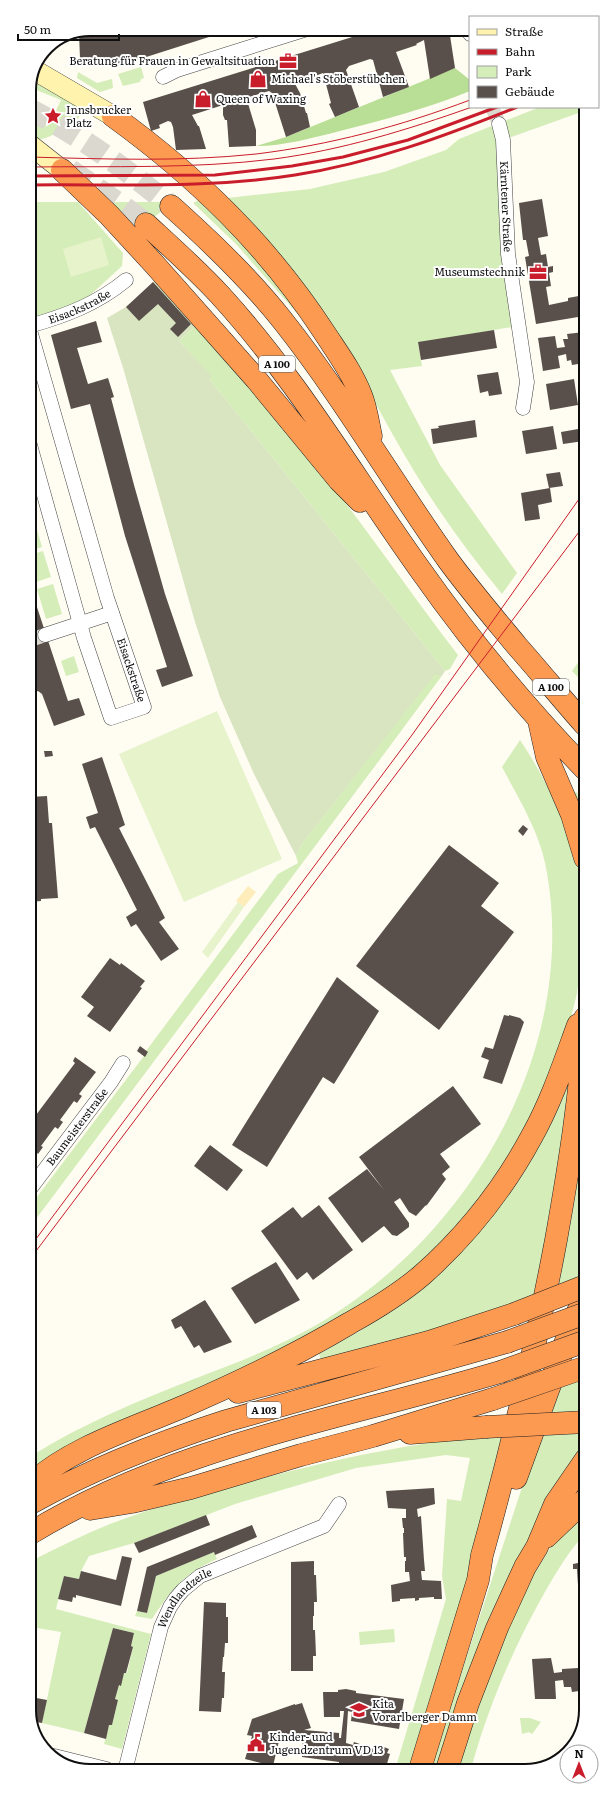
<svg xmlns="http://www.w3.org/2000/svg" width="615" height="1800" viewBox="0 0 615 1800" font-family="Literata,serif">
<rect width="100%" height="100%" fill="#fffcf2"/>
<path fill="#d5edb8" d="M141 67 144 78 141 79 140 82 123 86 118 74Z
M78 72 97 83 112 79 113 88 100 92 77 78Z
M34 76 80 107C80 111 80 116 78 119 73 126 49 138 41 139 37 139 33 137 29 135V102L54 115 61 100 29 87Z
M540 107H584V111L503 140 518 326 418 343 422 366 390 370 440 465 517 573 502 594C470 555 440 514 414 471 380 415 352 356 316 301 291 264 258 231 227 198L310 189 384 172 446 150 459 139Z
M203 198 299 309 296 312 236 244 193 203Z
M29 202H78L123 253 122 266 86 299 29 320Z
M107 202H175L134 231Z
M196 325C243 381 292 435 337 492 379 546 417 602 458 655L450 669 445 671 209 379 211 376 179 341Z
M34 519 42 547 30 551V521Z
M43 551 51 577 30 584V555Z
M53 584 62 614 46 619 37 589Z
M585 653V684L572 671Z
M74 656 79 672 66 676 61 661Z
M435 673 441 677 390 746 30 1227V1206L144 1056H145L148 1053 146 1051 278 874 298 863 296 856 301 845Z
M520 740C547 780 566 822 578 868H580L583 900 584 939 577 993 568 1030 518 1147 444 1244 352 1318 64 1449 31 1468V1456C82 1424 138 1401 194 1379 236 1363 278 1347 318 1324 469 1236 578 1051 547 873 541 834 520 801 502 767Z
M576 792 585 803V826L573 795Z
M575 1072 536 1296 455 1325 321 1361 319 1354 360 1331 410 1295Z
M585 1092V1276L556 1288Z
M586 1378V1448L543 1512 500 1595 466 1677 436 1769H430L526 1475 558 1388Z
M505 1435 473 1560 408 1770H395L446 1599 442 1576 447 1499 461 1501 470 1458 446 1455 356 1468 235 1504 134 1543 89 1556 81 1571 79 1579 64 1576 56 1609 151 1634 122 1749 104 1744 109 1725H112L118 1700 115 1699 119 1685 120 1686 124 1673H127L133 1647 131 1646 134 1633 113 1628 84 1733 42 1723 61 1632 31 1627V1561C57 1548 83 1535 110 1524 161 1504 214 1491 267 1477 345 1457 424 1440 505 1435Z
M586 1507V1533C569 1550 558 1570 546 1590 514 1646 488 1707 471 1769H457L471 1724 506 1632 528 1584 557 1537Z
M214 1552 217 1559C184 1573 171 1590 152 1619L135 1616 137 1611 147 1613 156 1576Z
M394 1629 395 1642 360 1645 359 1632Z
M520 1718H530L541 1722 532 1734 529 1732 522 1734Z"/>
<path fill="#b9df96" d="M455 68 470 80V91C428 108 384 120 340 131 312 138 284 146 256 146L286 137Z"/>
<path fill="#feedbb" d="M248 886 256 892 244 907 236 901Z"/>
<path fill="#d9e4c0" d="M156 280 196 325 179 341 212 376 209 379 445 671 441 677 435 674 301 845 296 856 254 774 220 697 195 622 124 371 107 318 126 307Z"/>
<path fill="#e7f3cb" d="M101 237 109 265 71 277 63 249Z
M217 711 282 859 184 902 119 754Z
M238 902 244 907 208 958 202 952Z"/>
<path fill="#59504b" d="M90 29H128L129 34 146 29H234L118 66V65H103L85 58H80L79 33Z
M378 29H449L455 68 430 79 424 40 416 44 417 45 396 52 409 87 383 97 373 60 370 59 349 66 346 70 359 107 335 117 329 104 331 103 323 73 302 81 294 82 300 93 306 113H307L310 127 286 137 272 93 269 91 249 97 247 100 256 130V146L229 147 227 120H225L223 115V105L192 115 198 126H199L206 149 176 150 173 127 171 122 168 121 159 125 160 128 151 131 143 102Z
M582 147H584V157H583Z
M542 199 548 236 538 238 541 255 546 254 548 267 553 266V272L549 273 551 286 546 287 549 305 568 301V298L584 295V316L536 324 525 257 529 256 526 240H523L519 203Z
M153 282 191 324 178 337 170 329 176 323 158 304 139 321 126 307Z
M96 321 102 342 77 348 88 384 108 378 114 397 111 398 134 485 165 594 193 676 162 687 156 670 167 667 125 536 90 404 71 409 51 335Z
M494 330 497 348 421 360 418 342Z
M584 332V363L572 365 571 360 567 361 566 354 558 356 560 368 543 371 538 338 555 336 557 348 565 347 563 339H568L567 334Z
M498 372 502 394 489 396 488 391 480 393 477 375Z
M574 379 578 405 550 410 546 384Z
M475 420 477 437 433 444 431 429 439 428 438 426Z
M553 426 557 449 526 454 522 431Z
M584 428V441L563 444 561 432Z
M560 472 563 486 549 488 546 474Z
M550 488 552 502 538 505 540 519 525 521 521 493Z
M30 586 68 701 79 698 85 715 54 726 42 694 38 691 33 693 35 697 30 698V671L33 669 30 658Z
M44 751H52L53 756 45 757Z
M102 757 125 825 119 828 165 918 159 922 179 949 161 961 136 924 131 927 126 917 137 910 95 827 90 829 86 817 98 813 82 764Z
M47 796 49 823H52L58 898 41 899V901L30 902V797Z
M523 825 528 829 523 836 518 831Z
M449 845 499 883 481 906 514 932 439 1030 356 966Z
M110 958 120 965 121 963 145 981 140 987 142 988 110 1032 87 1016 94 1007 81 997Z
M337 977 379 1011 334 1084 323 1077 267 1167 232 1145Z
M504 1015 509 1016V1015L520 1018 524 1022 502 1084 483 1078 489 1060 481 1057 485 1047 493 1049Z
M140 1046 148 1052 145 1057 137 1051Z
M75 1057 96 1072 79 1094 82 1096 77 1103 74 1101 60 1120 63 1122 58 1129 55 1127 41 1146 43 1147 38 1154 36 1152 30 1159V1123L75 1063 73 1061Z
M453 1086 481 1124 440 1154 450 1167 442 1174 446 1179 427 1205 425 1206 416 1216 409 1212 400 1198 394 1202 409 1223V1227L397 1236 392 1235 384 1226 362 1243 328 1198 367 1169 384 1190 359 1157Z
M210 1145 243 1170 227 1191 194 1166Z
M319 1205 353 1250 313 1280 307 1272 297 1280 261 1231 293 1207 302 1218Z
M276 1262 300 1300 255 1324 231 1288Z
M205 1300 232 1342 204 1353 199 1345 194 1348 181 1326 175 1329 171 1320Z
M434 1488 435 1504 417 1509 418 1517 421 1516 424 1560 425 1571H421L422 1580 441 1581 442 1599H434V1597L419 1598V1600L415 1601V1598L400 1599V1601L392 1602 391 1585 410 1581 409 1572H405V1561H406V1557H404L403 1533H404V1528H403L402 1518H406V1509L388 1508 386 1491Z
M206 1515 210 1525 139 1553 134 1543Z
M252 1525 257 1537 215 1555 214 1552 156 1576 147 1613 137 1611 147 1567Z
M122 1556 132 1558 121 1606 76 1595V1598L73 1597 72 1602 58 1599 64 1576 79 1579 81 1571 116 1580Z
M314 1561V1575H316L317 1602H314V1616H313V1630H315L316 1656H313V1671H291V1562Z
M583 1562 584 1568H586V1584L578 1585 577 1569H573V1564Z
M204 1602 226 1603V1617H228V1643H225L224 1657H223L222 1672H225L224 1698H222L221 1712 199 1711Z
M113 1628 134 1633 131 1646 133 1647 126 1673H124L121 1686 119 1685 115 1699 118 1700 112 1725H109L106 1739 84 1733Z
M551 1658 554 1673 562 1672V1669L578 1668V1665H586V1690L572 1692 571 1687H564L563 1680 555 1681 556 1699H535L532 1659Z
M346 1689 356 1691V1693L404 1699 399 1729 351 1721 352 1712 348 1711 346 1743 353 1745 354 1742 377 1750 379 1745 389 1749 387 1753 390 1754 385 1770H342L343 1768 339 1766V1762L302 1757 303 1734 279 1741 273 1766 245 1759 252 1736 247 1735 252 1719 295 1704V1705L302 1703 311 1728 304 1730 339 1733V1738H341L344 1711H340V1717H324L323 1692H338V1690Z
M31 1697 47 1700 42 1723 31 1721Z"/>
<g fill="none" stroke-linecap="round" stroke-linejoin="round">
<path stroke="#dbd8d0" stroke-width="14" stroke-dasharray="14 7" stroke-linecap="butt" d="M492 107 499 124
M30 640 45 635"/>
<path stroke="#dbd8d0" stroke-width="22" stroke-dasharray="22 11" stroke-linecap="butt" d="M29 109C81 136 126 169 171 206
M70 170 124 207 146 224"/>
<g stroke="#424242" stroke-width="15">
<g id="minor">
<path d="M469 29 470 34"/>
<path d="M163 77 177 70 307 29"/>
<path id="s1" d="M499 124 503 140 508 254 527 382 523 408"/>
<path id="s2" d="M29 326C65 316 97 304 126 280"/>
<path id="s3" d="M29 327 107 598 144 707 111 718 84 638 30 445"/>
<path d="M45 635 112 613"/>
<path id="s4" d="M30 1189 111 1082 123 1063"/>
<path id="s5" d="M125 1771 161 1627 170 1607 176 1598 183 1590 200 1576 324 1526 339 1504"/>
</g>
</g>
<g stroke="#424242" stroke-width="19">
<path id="tertiary" d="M54 1758 106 1771"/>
</g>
<g stroke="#313131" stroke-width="21">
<path id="secondary" d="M36 71 113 116
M29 144 62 170"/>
</g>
<g stroke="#202020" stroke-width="23">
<path id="motorway" d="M113 116C197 177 267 245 324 332 337 352 352 372 361 395 366 407 368 422 371 436
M62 170 109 215 155 265 256 379 339 480 360 501
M171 206C211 242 250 279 283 321 343 397 392 481 448 560 470 590 494 618 517 646 540 672 562 699 585 725
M146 224C171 247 197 270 220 295 296 378 354 477 419 568 469 639 525 707 585 769
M539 721 547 757 572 815 585 858
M238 1392 429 1342 514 1314
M410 1433 486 1427
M516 1478 570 1330 585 1295
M31 1484C71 1447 137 1427 187 1405 242 1381 298 1354 350 1323 375 1309 400 1294 422 1275 466 1236 504 1188 532 1136 552 1100 564 1063 578 1025
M31 1503C93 1468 158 1443 226 1421L507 1342
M90 1509 132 1502 191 1488 301 1455 373 1436 493 1399
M31 1533C174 1446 342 1419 500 1372
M546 1537 586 1499
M420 1769 478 1580 482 1555C511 1451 536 1346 556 1240 569 1167 581 1093 585 1018
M447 1769 468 1703 497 1628 525 1567 537 1547 555 1504 586 1459"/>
</g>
<use href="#minor" stroke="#fff" stroke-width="14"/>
<use href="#tertiary" stroke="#fff" stroke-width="18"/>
<use href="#secondary" stroke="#fff3ad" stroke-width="20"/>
<use href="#motorway" stroke="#fd9a52" stroke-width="22"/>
<path stroke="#ca1d2b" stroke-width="1" d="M29 157C104 159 181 162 256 154 330 145 401 126 470 100
M29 167C110 166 193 169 274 159 342 150 407 130 472 107
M30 1247 412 735 584 492
M30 1259 585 524"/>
<path stroke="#ca1d2b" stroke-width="3" d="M29 176 215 175 292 166 343 157 408 140 497 107
M29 185C118 184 208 189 295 175 372 163 445 136 517 107"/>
<g stroke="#202020" stroke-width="23" stroke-linecap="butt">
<path id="motorway-bridge" d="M514 1314 585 1286
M507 1342 586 1313
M500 1372 586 1341
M493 1399 586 1367
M486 1427 586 1422"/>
</g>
<use href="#motorway-bridge" stroke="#fd9a52" stroke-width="22"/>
</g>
<defs>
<g id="office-bare" transform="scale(1.38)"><path d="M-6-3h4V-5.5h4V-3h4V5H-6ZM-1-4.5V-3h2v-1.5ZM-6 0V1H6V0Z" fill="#ca1d2b" stroke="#fff" stroke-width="2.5" paint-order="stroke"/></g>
<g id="shop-bare" transform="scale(1.38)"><path d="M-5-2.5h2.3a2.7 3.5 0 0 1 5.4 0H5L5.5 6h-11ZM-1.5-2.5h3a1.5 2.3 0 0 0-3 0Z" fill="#ca1d2b" stroke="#fff" stroke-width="2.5" paint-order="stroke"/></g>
<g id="sight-bare" transform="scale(1.38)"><path d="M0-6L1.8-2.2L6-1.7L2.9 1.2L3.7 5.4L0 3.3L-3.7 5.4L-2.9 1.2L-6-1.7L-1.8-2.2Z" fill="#ca1d2b" stroke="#fff" stroke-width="2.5" paint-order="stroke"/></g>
<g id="school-bare" transform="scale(1.38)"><path d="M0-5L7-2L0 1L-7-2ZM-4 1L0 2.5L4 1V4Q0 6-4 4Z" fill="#ca1d2b" stroke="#fff" stroke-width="2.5" paint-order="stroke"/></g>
<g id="civic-bare" transform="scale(1.38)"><path d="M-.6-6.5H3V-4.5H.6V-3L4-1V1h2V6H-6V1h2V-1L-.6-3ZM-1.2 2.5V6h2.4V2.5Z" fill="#ca1d2b" stroke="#fff" stroke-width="2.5" paint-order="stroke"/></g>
</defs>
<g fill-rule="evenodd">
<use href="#office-bare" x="288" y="61"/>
<use href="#shop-bare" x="258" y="79"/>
<use href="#shop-bare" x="203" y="99"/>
<use href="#sight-bare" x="53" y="116"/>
<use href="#office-bare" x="538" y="272"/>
<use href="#school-bare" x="359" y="1710"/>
<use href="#civic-bare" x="256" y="1743"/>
</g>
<g text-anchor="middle" stroke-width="4" stroke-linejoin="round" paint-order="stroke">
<g fill="#fff" stroke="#575757" stroke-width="1">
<rect x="259" y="356" width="36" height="16" rx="3"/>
<rect x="533" y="679" width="36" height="16" rx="3"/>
<rect x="247" y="1402" width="34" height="16" rx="3"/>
</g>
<g font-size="10" font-weight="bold" fill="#0f0f0f">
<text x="277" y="368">A 100</text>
<text x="551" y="691">A 100</text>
<text x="264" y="1414">A 103</text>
</g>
<g font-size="11" fill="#0f0f0f" stroke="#fff" text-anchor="start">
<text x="275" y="65" text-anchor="end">Beratung für Frauen in Gewaltsituation</text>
<text x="271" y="83">Michael's Stöberstübchen</text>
<text x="216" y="103">Queen of Waxing</text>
<text x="66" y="114">Innsbrucker<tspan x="66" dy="13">Platz</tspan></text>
<text x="525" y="276" text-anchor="end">Museumstechnik</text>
<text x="372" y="1708">Kita<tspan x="372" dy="13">Vorarlberger Damm</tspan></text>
<text x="269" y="1741">Kinder- und<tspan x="269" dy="13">Jugendzentrum VD 13</tspan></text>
</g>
<g font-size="11" fill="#0f0f0f" stroke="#fff">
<text dy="4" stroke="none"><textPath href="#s1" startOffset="83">Kärntener Straße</textPath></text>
<text dy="4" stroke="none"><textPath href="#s2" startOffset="54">Eisackstraße</textPath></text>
<text dy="4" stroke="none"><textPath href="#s3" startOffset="358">Eisackstraße</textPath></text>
<text dy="4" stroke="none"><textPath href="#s4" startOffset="78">Baumeisterstraße</textPath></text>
<text dy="4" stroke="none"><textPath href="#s5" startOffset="187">Wendlandzeile</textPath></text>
</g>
</g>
<path d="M0 0H615V1800H0ZM90 36H525A54 54 0 0 1 579 90V1710A54 54 0 0 1 525 1764H90A54 54 0 0 1 36 1710V90A54 54 0 0 1 90 36Z" fill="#fff" fill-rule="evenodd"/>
<path fill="none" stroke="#0f0f0f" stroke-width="2" d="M90 36H525A54 54 0 0 1 579 90V1710A54 54 0 0 1 525 1764H90A54 54 0 0 1 36 1710V90A54 54 0 0 1 90 36Z"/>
<rect x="469" y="16" width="130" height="92" fill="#ffffff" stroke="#9f9f9f"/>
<rect x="477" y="29" width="20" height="6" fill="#fff3ad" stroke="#9f9f9f"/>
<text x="505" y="36" font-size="12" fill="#0f0f0f">Straße</text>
<rect x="477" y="49" width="20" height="6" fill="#ca1d2b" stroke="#9f9f9f"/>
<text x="505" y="56" font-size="12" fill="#0f0f0f">Bahn</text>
<rect x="477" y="66" width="20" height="12" fill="#d5edb8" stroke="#9f9f9f"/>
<text x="505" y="76" font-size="12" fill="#0f0f0f">Park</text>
<rect x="477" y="86" width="20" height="12" fill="#59504b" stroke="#9f9f9f"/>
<text x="505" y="96" font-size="12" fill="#0f0f0f">Gebäude</text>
<g transform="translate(579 1764)"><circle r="19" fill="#ffffff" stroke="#9f9f9f"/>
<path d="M0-3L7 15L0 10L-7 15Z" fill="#ca1d2b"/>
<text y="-6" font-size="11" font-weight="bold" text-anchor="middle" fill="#0f0f0f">N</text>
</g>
<path d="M18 34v6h101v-6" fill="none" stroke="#0f0f0f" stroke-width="2"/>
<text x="24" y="34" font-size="12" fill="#0f0f0f" stroke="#ffffff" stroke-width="3" paint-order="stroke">50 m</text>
</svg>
